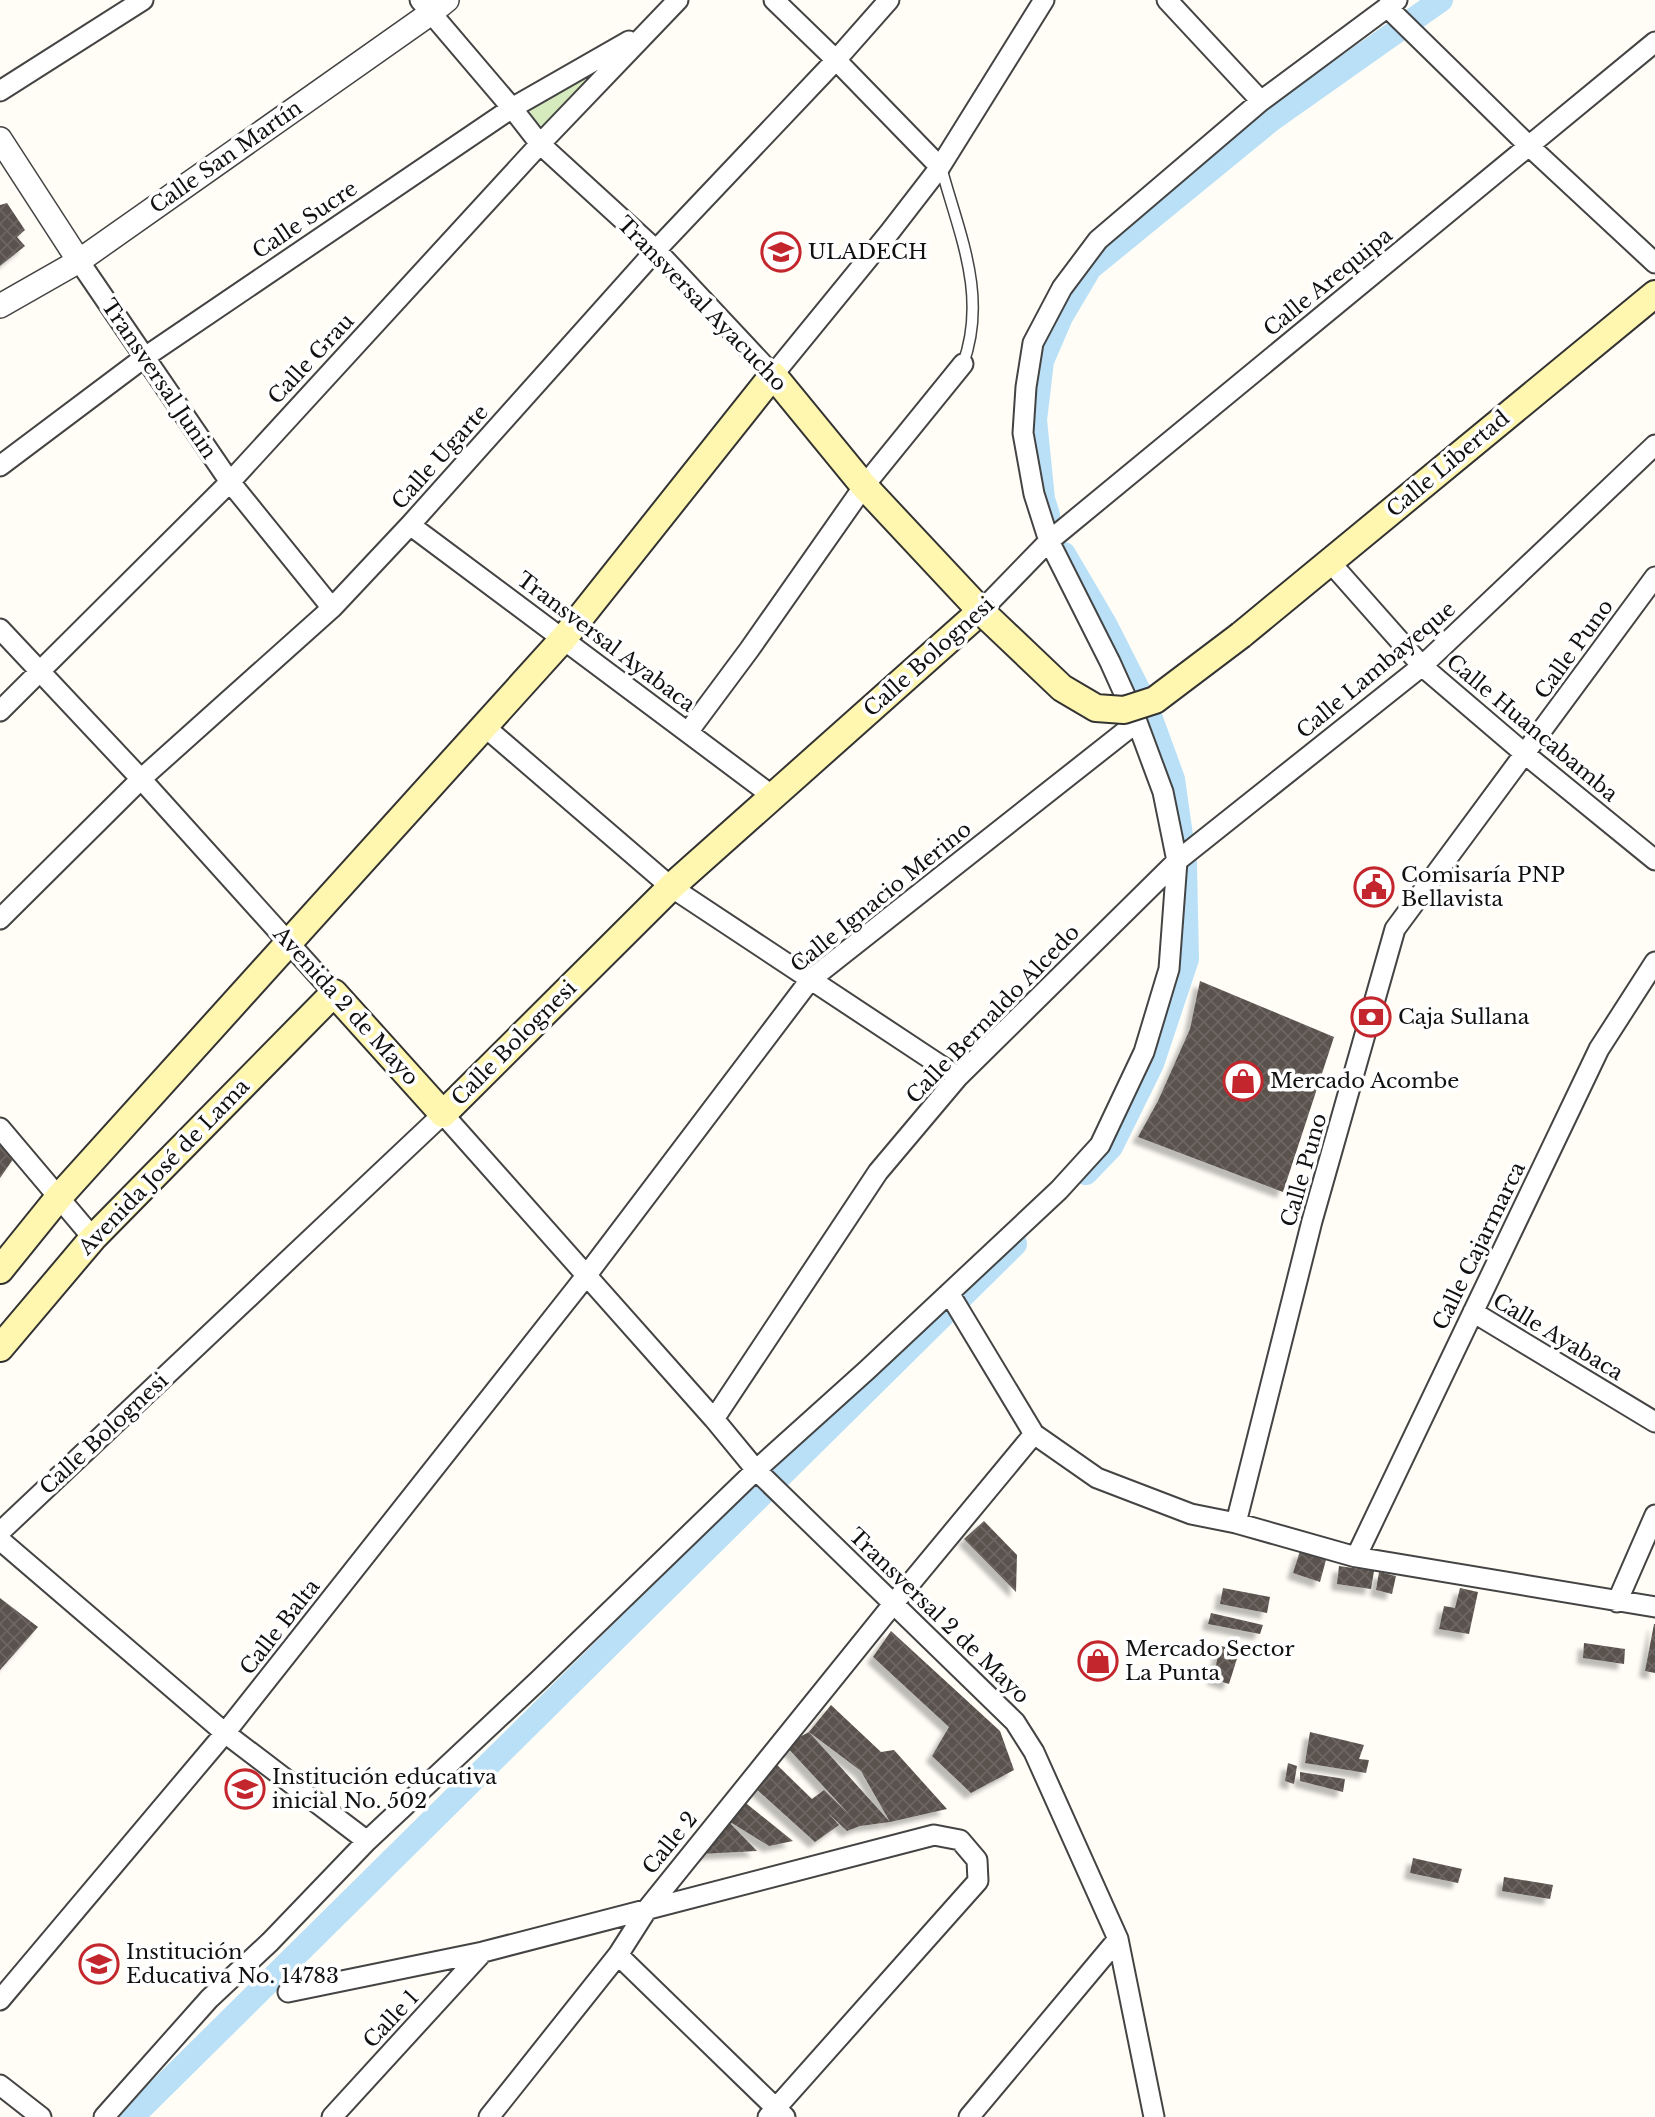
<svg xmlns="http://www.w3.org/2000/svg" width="1655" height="2117" viewBox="0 0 1655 2117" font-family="'Libre Baskerville',serif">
<defs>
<pattern id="building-cross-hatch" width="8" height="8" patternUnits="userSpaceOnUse" patternTransform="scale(1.75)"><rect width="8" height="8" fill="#5a524d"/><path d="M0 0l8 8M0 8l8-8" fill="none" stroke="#6d6662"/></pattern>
<filter id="shadow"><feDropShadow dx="-6" dy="6" stdDeviation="2" flood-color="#0004"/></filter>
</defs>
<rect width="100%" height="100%" fill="#fffdf5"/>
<path fill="#d5ebbd" d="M605 61 545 127 534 122 530 111 535 104Z"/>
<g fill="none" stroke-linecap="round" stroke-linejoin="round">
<path stroke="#b9e0f7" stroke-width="24" d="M1048 515 1043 499 1035 420 1042 361 1061 317 1090 268 1271 120 1441 0
M1064 554 1105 624 1146 705 1173 779 1185 864 1187 959 1152 1064 1111 1147 1086 1173
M132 2117 1015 1244"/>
</g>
<path fill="url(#building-cross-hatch)" filter="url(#shadow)" d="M7 203 25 230 17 237 25 246 0 266V205Z
M1200 981 1334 1037 1283 1192 1138 1137 1158 1101 1190 1029Z
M0 1136 16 1155 0 1178Z
M984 1521 1017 1555 1016 1592 964 1539Z
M1300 1551 1327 1556 1320 1582 1293 1573Z
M1339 1566 1374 1571 1371 1589 1337 1584Z
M1379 1572 1396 1576 1392 1594 1376 1590Z
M1223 1588 1270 1597 1267 1613 1220 1604Z
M1460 1588 1478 1592 1469 1634 1439 1629 1444 1606 1455 1608Z
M0 1598 38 1627 0 1670Z
M1211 1613 1263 1625 1260 1634 1208 1624Z
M1654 1624H1655V1673L1645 1671Z
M891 1631 1000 1731 1014 1770 971 1793 932 1756 949 1727 873 1657Z
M1584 1643 1625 1649 1624 1664 1583 1658Z
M1220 1646 1240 1649 1229 1684 1213 1679Z
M831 1705 881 1752 894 1750 947 1809 890 1822 861 1771 809 1732Z
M809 1732 890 1822 860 1826 847 1831 827 1812 839 1825 815 1842 753 1786 773 1761 812 1799 824 1790 849 1814 785 1745Z
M1310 1732 1364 1745 1359 1759 1369 1760 1366 1773 1305 1763Z
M1288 1763 1297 1766 1294 1784 1285 1781Z
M1300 1772 1345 1779 1343 1792 1300 1781Z
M742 1800 793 1841 769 1846 727 1820Z
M727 1820 757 1851 700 1854Z
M1413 1858 1462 1869 1458 1883 1410 1873Z
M1504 1877 1553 1885 1550 1899 1502 1891Z"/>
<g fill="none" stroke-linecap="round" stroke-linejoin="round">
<g stroke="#444" stroke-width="13">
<path id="service" d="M941 167C959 234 988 295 963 364"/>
</g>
<g stroke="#444" stroke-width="23">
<path id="minor" d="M420 0 512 108 540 144 656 250 773 375 889 233 940 167 1044 0
M774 0 836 60 940 167
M1167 0 1261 101
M1387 7 1529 146 1655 263
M0 91 143 0
M79 261 230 482 332 608
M0 466 145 357 512 108 629 41
M410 525 774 797
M1330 562 1422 666 1525 754 1655 860
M981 611 1049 541 1655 42
M0 629 141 779 334 993
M0 711 230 482 540 144 678 0
M485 727 671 887 958 1077
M688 732 749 650 864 486 963 364
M0 919 141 779 332 608 410 525 656 250 836 60 889 0
M0 1128 93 1238
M949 1293 1034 1434 1097 1478 1191 1514 1236 1523 1356 1557 1655 1607
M1473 1312 1655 1422
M714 1419 878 1172 958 1077 1177 861 1422 666 1655 445
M1236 1523 1312 1221 1395 929 1655 577
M0 1532 443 1114 714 1419 756 1470 1015 1722 1034 1752 1118 1939 1154 2117
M0 1540 225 1733 367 1841
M1356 1557 1599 1049 1655 962
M1617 1602 1655 1515
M618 1955 785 2117
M288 1992 483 1952 934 1835 960 1840 977 1860 978 1881 768 2117
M0 2000 225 1733 586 1276 810 980 1137 722
M0 2085 41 2117
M104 2117 209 1999 270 1942 367 1841 540 1679 756 1470 867 1370 1059 1190 1100 1145 1144 1052 1169 969 1177 861 1163 792 1137 722 1110 662 1049 541 1034 494 1023 433 1026 387 1033 343 1062 288 1098 240 1261 101 1397 0
M332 2117 483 1952
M489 2117 618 1955 648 1908 894 1603 1034 1434
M969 2117 1118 1939"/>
</g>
<g stroke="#444" stroke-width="26">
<path id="tertiary" d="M0 139 79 261
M0 306 79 261 431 13 447 0"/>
</g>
<g stroke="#333" stroke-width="30">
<path id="secondary" d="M1241 635 1655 294
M0 1270 59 1197 564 638 773 375 864 486 981 611 671 887 443 1114 334 993 93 1238 0 1348"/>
</g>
<use href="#service" stroke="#fff" stroke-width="10"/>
<use href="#minor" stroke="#fff" stroke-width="19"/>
<use href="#tertiary" stroke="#fff" stroke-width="23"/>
<use href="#secondary" stroke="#fff6b0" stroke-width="26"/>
<g stroke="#333" stroke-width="30" stroke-linecap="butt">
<path id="secondary-bridge" d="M981 611 1062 688 1096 708 1124 710 1155 700 1241 635"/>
</g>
<use href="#secondary-bridge" stroke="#fff6b0" stroke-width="26"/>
</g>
<defs>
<g id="university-ring" transform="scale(2.0125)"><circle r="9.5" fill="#fff" stroke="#c4262e" stroke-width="1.5"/><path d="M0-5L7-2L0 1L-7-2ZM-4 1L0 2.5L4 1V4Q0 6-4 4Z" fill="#c4262e"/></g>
<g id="civic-ring" transform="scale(2.0125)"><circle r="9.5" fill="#fff" stroke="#c4262e" stroke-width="1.5"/><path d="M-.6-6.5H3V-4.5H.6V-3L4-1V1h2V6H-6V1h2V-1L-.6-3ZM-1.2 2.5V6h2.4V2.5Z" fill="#c4262e"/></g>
<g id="bank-ring" transform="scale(2.0125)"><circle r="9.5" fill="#fff" stroke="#c4262e" stroke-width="1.5"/><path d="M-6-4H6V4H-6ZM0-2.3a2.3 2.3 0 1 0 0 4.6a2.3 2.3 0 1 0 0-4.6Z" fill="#c4262e"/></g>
<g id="shop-ring" transform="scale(2.0125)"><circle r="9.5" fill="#fff" stroke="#c4262e" stroke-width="1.5"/><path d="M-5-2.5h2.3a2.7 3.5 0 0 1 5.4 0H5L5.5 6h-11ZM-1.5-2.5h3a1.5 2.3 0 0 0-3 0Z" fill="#c4262e"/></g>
<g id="school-ring" transform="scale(2.0125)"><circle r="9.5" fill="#fff" stroke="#c4262e" stroke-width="1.5"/><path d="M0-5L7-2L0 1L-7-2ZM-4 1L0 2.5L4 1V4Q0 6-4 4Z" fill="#c4262e"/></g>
</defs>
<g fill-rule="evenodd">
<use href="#university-ring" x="781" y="252"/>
<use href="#civic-ring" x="1374" y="887"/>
<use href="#bank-ring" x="1371" y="1017"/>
<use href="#shop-ring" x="1243" y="1081"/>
<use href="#shop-ring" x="1098" y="1661"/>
<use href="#school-ring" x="245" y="1789"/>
<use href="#school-ring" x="99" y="1964"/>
</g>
<g text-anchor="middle" stroke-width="7" stroke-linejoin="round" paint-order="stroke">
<g font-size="21" fill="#111" stroke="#fff">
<text transform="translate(226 157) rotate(-35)" y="7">Calle San Martín</text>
<text transform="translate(305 220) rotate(-34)" y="7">Calle Sucre</text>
<text transform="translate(1328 282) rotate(-39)" y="7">Calle Arequipa</text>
<text transform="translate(702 304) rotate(46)" y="7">Transversal Ayacucho</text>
<text transform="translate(311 359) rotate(-47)" y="7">Calle Grau</text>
<text transform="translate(159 379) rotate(56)" y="7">Transversal Junin</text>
<text transform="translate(440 457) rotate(-48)" y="7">Calle Ugarte</text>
<text transform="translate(1448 464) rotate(-40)" y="7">Calle Libertad</text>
<text transform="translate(606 642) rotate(37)" y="7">Transversal Ayabaca</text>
<text transform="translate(1574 649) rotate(-54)" y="7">Calle Puno</text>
<text transform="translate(929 657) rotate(-42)" y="7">Calle Bolognesi</text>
<text transform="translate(1376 670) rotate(-40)" y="7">Calle Lambayeque</text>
<text transform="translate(1532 728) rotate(40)" y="7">Calle Huancabamba</text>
<text transform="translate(881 897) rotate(-39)" y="7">Calle Ignacio Merino</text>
<text transform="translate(346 1006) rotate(48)" y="7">Avenida 2 de Mayo</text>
<text transform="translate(993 1014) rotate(-46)" y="7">Calle Bernaldo Alcedo</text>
<text transform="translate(514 1043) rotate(-45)" y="7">Calle Bolognesi</text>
<text transform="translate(164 1167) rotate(-46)" y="7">Avenida José de Lama</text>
<text transform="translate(1304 1170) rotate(-74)" y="7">Calle Puno</text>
<text transform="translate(1479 1246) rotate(-64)" y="7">Calle Cajarmarca</text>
<text transform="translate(1558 1337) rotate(31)" y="7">Calle Ayabaca</text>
<text transform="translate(104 1434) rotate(-43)" y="7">Calle Bolognesi</text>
<text transform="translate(939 1616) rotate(44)" y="7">Transversal 2 de Mayo</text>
<text transform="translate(280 1627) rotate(-52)" y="7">Calle Balta</text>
<text transform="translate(670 1843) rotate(-51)" y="7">Calle 2</text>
<text transform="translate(391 2019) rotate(-47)" y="7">Calle 1</text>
</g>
<g font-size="21" fill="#111" stroke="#fff" text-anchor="start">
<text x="808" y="259">ULADECH</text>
<text x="1401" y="882">Comisaría PNP<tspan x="1401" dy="24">Bellavista</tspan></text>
<text x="1398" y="1024">Caja Sullana</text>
<text x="1270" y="1088">Mercado Acombe</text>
<text x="1125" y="1656">Mercado Sector<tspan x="1125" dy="24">La Punta</tspan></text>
<text x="272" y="1784">Institución educativa<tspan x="272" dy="24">inicial No. 502</tspan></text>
<text x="126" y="1959">Institución<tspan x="126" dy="24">Educativa No. 14783</tspan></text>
</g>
</g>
</svg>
